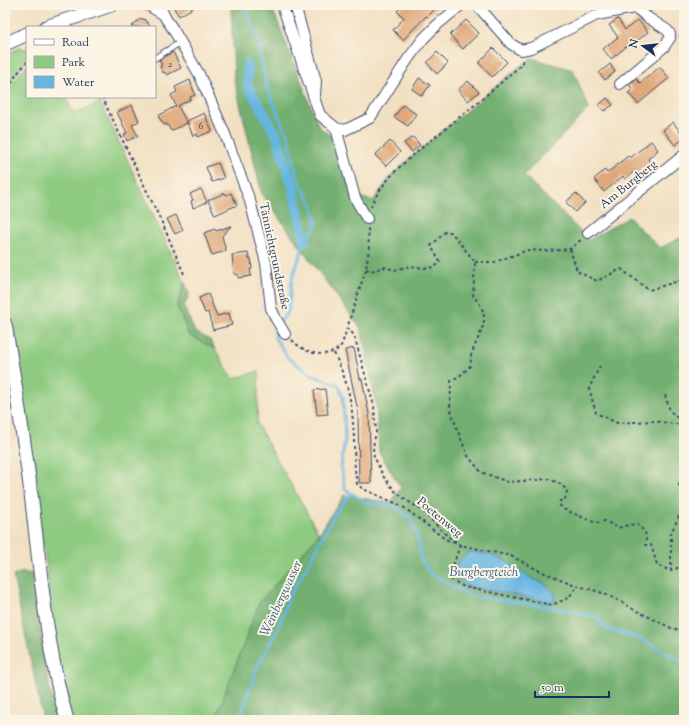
<svg xmlns="http://www.w3.org/2000/svg" width="689" height="725" viewBox="0 0 689 725" font-family="'Sorts Mill Goudy',serif">
<rect width="100%" height="100%" fill="#fcf5e5"/>
<filter id="ink" filterUnits="userSpaceOnUse"><feTurbulence type="fractalNoise" baseFrequency=".025" numOctaves="2"/><feDisplacementMap in="SourceGraphic" scale="8" xChannelSelector="R" yChannelSelector="G"/><feConvolveMatrix kernelMatrix="1 2 1 2 8 2 1 2 1" color-interpolation-filters="sRGB"/></filter>
<filter id="wash" filterUnits="userSpaceOnUse"><feTurbulence type="fractalNoise" baseFrequency=".012" numOctaves="4" result="noise"/><feDisplacementMap in="SourceGraphic" scale="16" xChannelSelector="R" yChannelSelector="G"/><feGaussianBlur stdDeviation="0.9" result="paint"/><feColorMatrix in="noise" values="0 0 0 0 0 0 0 0 0 0 0 0 0 0 0 0 0 1.4 0 .05"/><feComposite in="paint" operator="in"/></filter>
<g filter="url(#wash)">
<rect width="100%" height="100%" fill="#f2e0c2"/>
<path fill="#8ecb81" stroke="#547d70" d="M18 48 27 49V60L10 81 14 82 20 73 27 65V97H66L73 114 100 102 185 283 177 306 189 335 215 349 233 379 259 371 257 424 319 534 259 604 215 720H73C59 671 49 620 47 570L5 300V56Z"/>
<path fill="#72af6f" stroke="#466f66" fill-rule="evenodd" d="M231 5H271L319 127 331 136 357 196 373 201 391 176 414 155 520 66 532 58 573 70 589 108 524 175 589 240 629 217 660 248 684 236V720H215L259 603 319 534 344 495 390 503 401 488 379 452 376 405 361 329 262 195 234 79ZM460 560H504L532 579 544 583Z
M185 283 189 294 184 307 195 332 210 340 215 349 189 335 177 306Z
M23 572 33 574 32 584 50 690 59 720H43L13 576Z"/>
<path fill="#67b5e1" stroke="#4172a0" d="M469 552 488 554 504 560 532 579 544 583 554 592 555 599 550 602 463 585 455 569 460 560Z"/>
<g fill="none" stroke-linecap="round" stroke-linejoin="round">
<path stroke="#67b5e1" stroke-width="3" d="M244 5 259 43 266 86 289 139 297 178 312 204 317 222 313 230 305 241 292 279 288 312 276 327 275 338 288 358 312 375 338 385 343 396 345 438 341 467 345 489 365 502 392 505 410 517 418 538 421 560 430 573 459 590 473 596 554 608 597 617 606 629 639 638 681 661 684 659
M550 602 554 608
M242 720 243 709 258 666 278 628 290 595 313 556 333 516 351 493"/>
<path stroke="#67b5e1" stroke-width="10" d="M247 65 248 86 276 134 292 184 305 241"/>
</g>
<g id="blocks">
<path fill="#dfa879" d="M172 5H198L179 16Z
M403 5H439L427 17 426 16 403 40 393 30 404 18 397 11Z
M140 19H144L151 27H131Z
M618 19 625 30 638 20 648 32 633 44 632 42 611 59 603 49 618 37 609 25Z
M466 20 479 33 463 49 450 35Z
M493 48 507 62 492 77 479 63Z
M173 52 181 68 167 75 165 72 163 73 160 66 162 65 159 60Z
M437 52 448 63 437 74 427 63Z
M610 64 615 72 605 80 599 73Z
M660 67 669 78 638 104 628 93 633 89 629 85 636 79 640 83Z
M419 78 430 85 422 96 412 89Z
M190 80 195 95 190 97 191 99 178 106 187 123 171 131 167 124 164 125 158 116 176 106 171 95 177 92 175 87Z
M468 81 479 92 468 101 458 90Z
M607 98 613 105 604 111 599 105Z
M132 105 139 121 132 125 138 136 127 141 124 134 127 133 117 112Z
M403 105 416 114 408 126 394 117Z
M204 113 212 131 198 137 197 134 193 136 187 121Z
M673 122 684 137V138L675 145 663 130Z
M413 137 420 145 412 152 404 143Z
M390 141 400 152 386 166 375 155Z
M651 141 658 150 648 159 656 169 644 179 636 170 625 179 623 176 604 192 594 179 605 170 607 173 628 156 630 158Z
M218 163 224 178 212 182 206 167Z
M201 189 207 202 193 208 191 201 193 200 190 194Z
M225 193 226 195 231 193 237 205 215 215 208 200Z
M576 193 585 203 575 212 566 202Z
M176 215 183 230 175 234 167 219Z
M231 226 222 236 226 251 212 255 204 233 215 229 216 231Z
M248 253 249 259 251 258 252 269H250L251 276 238 278V274H234L232 255Z
M208 294 217 316 229 313 232 325 213 330 208 312 205 313 199 298Z
M354 348 360 379H362L369 414 371 483H359L358 411 345 350Z
M325 389 328 414 317 415 314 390Z"/>
</g>
</g>
<g filter="url(#ink)">
<use href="#blocks" fill-opacity="0" stroke="#3b4a6d" stroke-width="1"/>
<g fill="none" stroke-linecap="round" stroke-linejoin="round">
<g stroke="#3b4a6d" stroke-width="7">
<path id="service" d="M132 5 146 7 163 17
M155 58 181 42"/>
</g>
<g stroke="#3b4a6d" stroke-width="12">
<path id="minor" d="M159 5 166 19 173 29 199 74 225 134 250 201 266 263 271 308 276 319 285 334
M282 5 320 115 336 128 345 130 370 118 408 59 423 39 437 25 461 5
M295 5 316 81 315 95
M477 5 511 44 521 50 531 48 597 15 650 5
M620 84 664 47 670 38V34L667 30 647 17 636 8
M336 128 355 198 367 219
M588 233 684 155"/>
</g>
<g stroke="#3b4a6d" stroke-width="15">
<path id="tertiary" d="M46 27 111 5
M5 44 27 34
M5 324C16 389 27 454 34 519 42 587 48 655 67 720"/>
</g>
<path stroke="#3b4a6d" stroke-width="2" stroke-dasharray="3 3" stroke-linecap="butt" d="M679 36 684 38
M5 93 17 74 27 62
M102 97 164 227 184 274
M371 207C383 173 429 143 456 120 478 103 499 84 520 66L524 59
M570 249 577 271 597 281 621 269 649 290 682 280 684 281
M475 262H495L528 250 548 251 570 249 582 239
M366 269 371 271 385 267 394 270 411 266 424 268 435 267 440 262 431 246 445 232H451L475 262 473 296C494 318 480 330 472 353 470 357 471 361 471 365L462 374 451 381 450 407 457 429 468 456 481 472 508 482 549 479 561 484 567 491 565 499 560 501 559 504 563 509 596 523 605 521 618 528 628 525 637 524C645 532 648 534 645 545H651L657 565 671 571 684 565
M347 328 354 335 374 406 376 432 373 447 374 456 383 476 395 491 409 502 422 510 443 532 460 545 511 556 540 571 578 586 600 592 620 601 631 608 671 628 684 631
M292 340C296 344 302 349 308 351 319 356 336 355 342 344L366 269 369 249 368 227
M334 353C345 376 351 395 353 422 355 442 353 463 357 484L363 489 402 506 445 539 457 544
M600 366 589 388 596 413 617 423 652 421 684 425
M665 395 670 411 684 424
M684 466 679 485 684 497
M460 545 452 569 450 579 464 587 552 605 568 598 578 586
M671 571V533L680 514 684 501"/>
<use href="#service" stroke="#fff" stroke-width="5"/>
<use href="#minor" stroke="#fff" stroke-width="10"/>
<use href="#tertiary" stroke="#fff" stroke-width="13"/>
</g>
</g>
<g text-anchor="middle" stroke-width="4" stroke-linejoin="round" paint-order="stroke">
<g font-size="10" fill="#4c4d65">
<text x="170" y="67">2</text>
<text x="201" y="129">6</text>
</g>
<g font-size="12" fill="#1b2f5e" stroke="#fcf5e5">
<text transform="translate(628 184) rotate(-39)" y="4">Am Burgberg</text>
<text transform="translate(275 256) rotate(78)" y="4">Tännichtgrundstraße</text>
<text transform="translate(440 517) rotate(40)" y="4">Poetenweg</text>
</g>
<g font-size="13" font-style="italic" fill="#325785" stroke="#fcf5e5">
<text x="484" y="576">Burgbergteich</text>
<text transform="translate(280 598) rotate(-65)" y="5">Weinbergwasser</text>
</g>
</g>
<rect width="689" height="725" fill="none" stroke="#fcf5e5" stroke-width="20"/>
<rect x="26" y="26" width="130" height="72" fill="#fcf5e5" stroke="#a2a6af"/>
<rect x="34" y="39" width="20" height="6" fill="#ffffff" stroke="#a2a6af"/>
<text x="62" y="46" font-size="12" fill="#1b2f5e">Road</text>
<rect x="34" y="56" width="20" height="12" fill="#8ecb81" stroke="#a2a6af"/>
<text x="62" y="66" font-size="12" fill="#1b2f5e">Park</text>
<rect x="34" y="76" width="20" height="12" fill="#67b5e1" stroke="#a2a6af"/>
<text x="62" y="86" font-size="12" fill="#1b2f5e">Water</text>
<g transform="translate(643 46) rotate(285)" stroke="#fcf5e5" stroke-width="3" paint-order="stroke">
<path d="M0-3L7 15L0 10L-7 15Z" fill="#1b2f5e"/>
<text y="-6" font-size="11" font-weight="bold" text-anchor="middle" fill="#1b2f5e">N</text>
</g>
<path d="M535 691v6h74v-6" fill="none" stroke="#1b2f5e" stroke-width="2"/>
<text x="541" y="691" font-size="12" fill="#1b2f5e" stroke="#fcf5e5" stroke-width="3" paint-order="stroke">50 m</text>
</svg>
